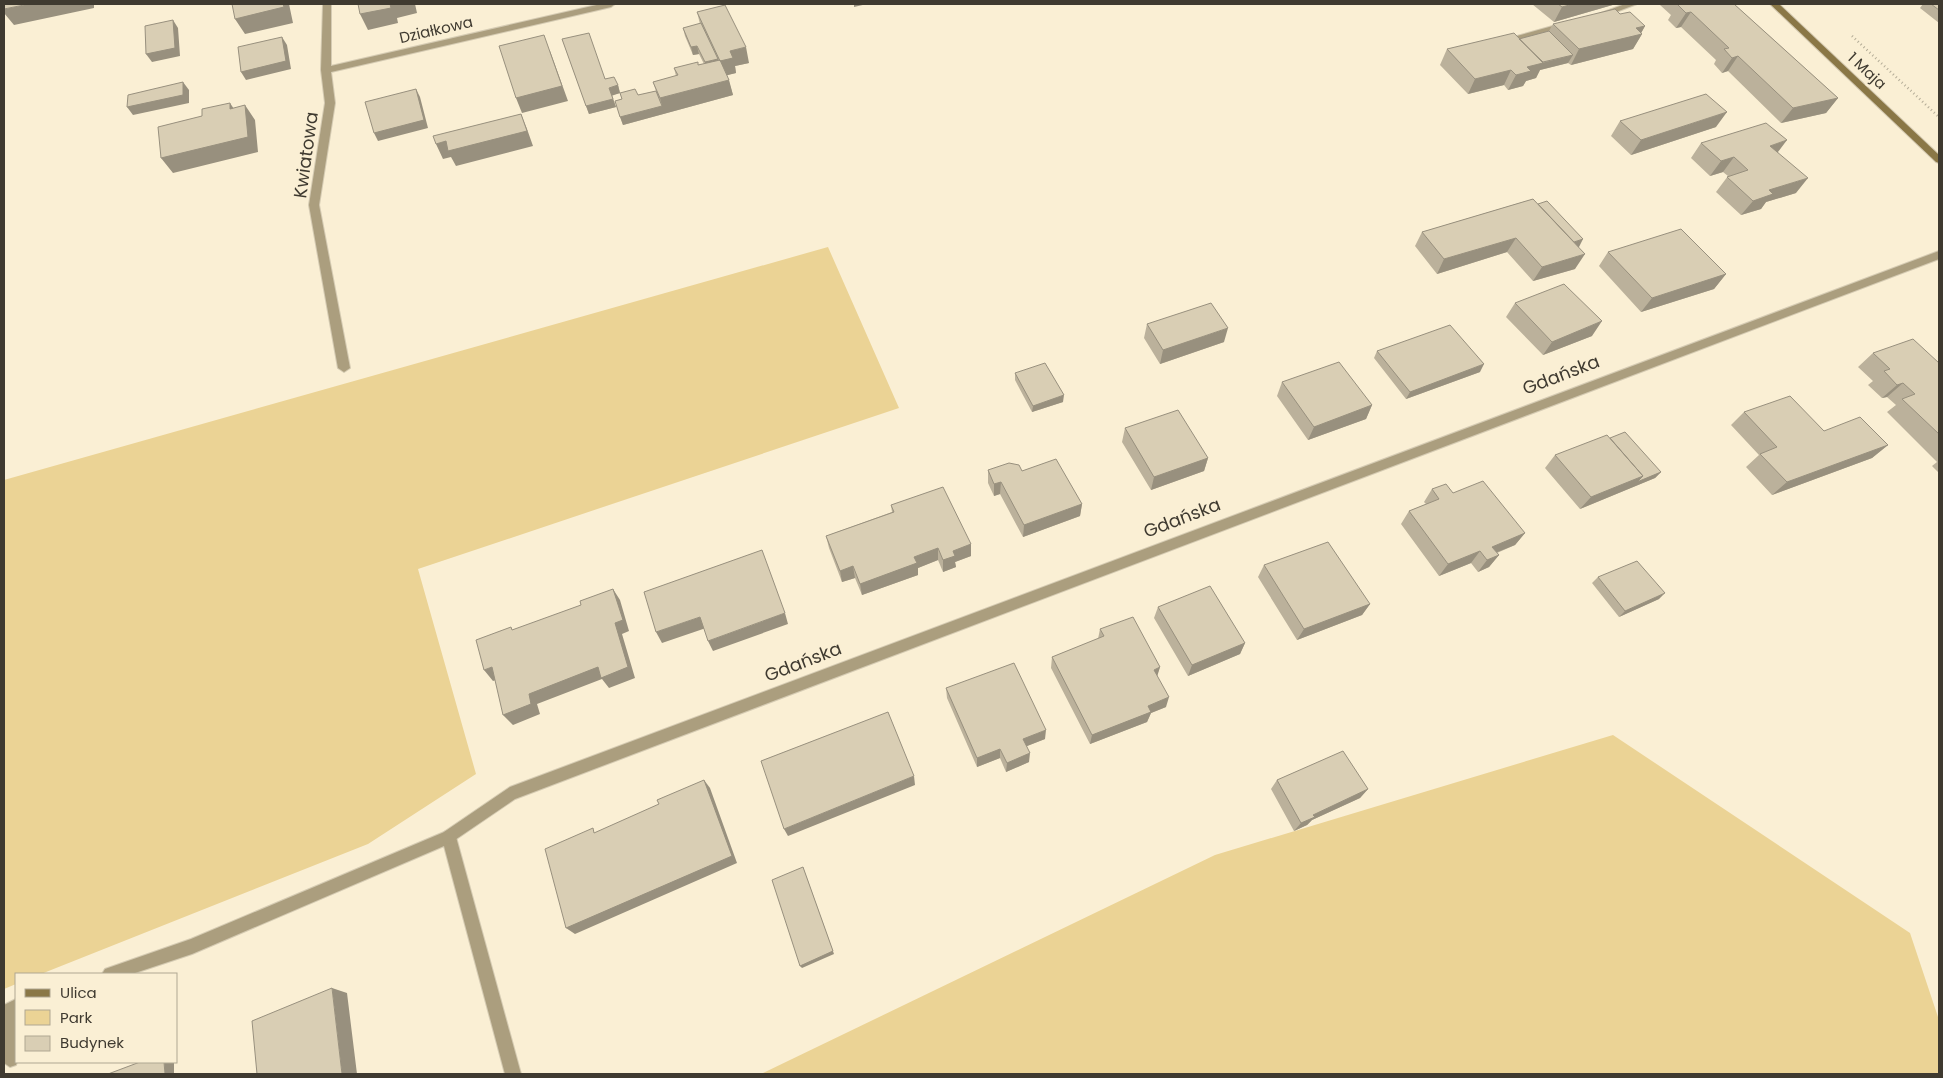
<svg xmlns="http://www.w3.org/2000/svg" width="1943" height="1078" viewBox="0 0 1943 1078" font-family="Poppins,sans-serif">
<rect width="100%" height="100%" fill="#faefd4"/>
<path fill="#ebd395" d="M828 247 899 408 418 569 476 774 368 844 41 974H16V984L4 989V480Z
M1613 735 1910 933 1939 1020V1074H761L1215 855Z"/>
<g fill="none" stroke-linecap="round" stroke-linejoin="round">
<g stroke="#d5cbb3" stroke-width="2">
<path id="lane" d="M449 830 454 832 456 837 521 1074H505L444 846 192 954 132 974H102L105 969 191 939Z
M16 999 17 1062 16 1065 10 1067 4 1063V1005Z"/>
</g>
<g stroke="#d5cbb3" stroke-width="2">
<path id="street" d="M323 4H331V66L601 4H615L611 7 331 72 335 103 319 205 350 368 344 372 338 368 309 205 325 103 321 70Z
M1625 4H1637L1603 17 1600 18 1596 15Z
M1567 22 1571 25 1570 27 1502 46 1497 43 1499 41Z
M1939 251V259L515 799 449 844 444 842 442 837 444 832 510 787Z"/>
</g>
<g stroke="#d5cbb3" stroke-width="2">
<path id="secondary" d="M1770 4H1779L1939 155V163L1936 162Z"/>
</g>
<path stroke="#b4ac97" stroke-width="2.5" stroke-dasharray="1 3" stroke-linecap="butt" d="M1852 36 1939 117"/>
<use href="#lane" fill="#ab9e7e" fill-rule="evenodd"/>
<use href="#street" fill="#ab9e7e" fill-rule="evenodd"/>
<use href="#secondary" fill="#8a7746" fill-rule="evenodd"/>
</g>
<path fill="#bbb19b" d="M1532 4H1616L1554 22Z
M1660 4H1734L1838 98 1826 113 1781 123 1728 71 1722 73 1714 64 1716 60 1681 27 1676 28 1668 20 1671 15 1660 5Z
M1923 4H1939V23L1920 8Z
M697 12 749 63 735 66 736 73 727 75 733 95 623 125 615 101 622 99 620 93 612 95 616 107 589 114 562 39 605 79 618 85 620 93 638 95 656 91 653 82 676 76 674 68 704 64 699 54 693 55 685 36 683 28 700 24Z
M1620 14 1645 26 1641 33 1642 34 1633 49 1571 65 1568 63 1540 70 1536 78 1526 81 1523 86 1508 90 1504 85 1468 94 1440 65 1447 49 1519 39 1549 31 1553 24Z
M1620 121 1716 127 1631 155 1611 136Z
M1701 143 1778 152 1796 193 1766 202 1761 209 1741 215 1716 192 1728 176 1723 172 1710 176 1691 158Z
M1533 199 1579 247 1575 269 1533 281 1507 252 1437 274 1415 246 1422 232Z
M1608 252 1726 274 1714 289 1641 312 1599 266Z
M1515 303 1592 336 1543 355 1506 317Z
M1147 324 1224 342 1160 364 1144 338Z
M1377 351 1480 372 1406 399 1374 358Z
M1873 353 1939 363V473L1932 466 1937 462 1887 412 1896 405 1887 397 1882 398 1868 385 1873 381 1858 367Z
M1015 373 1063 402 1032 412 1015 380Z
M1282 382 1372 405 1366 419 1308 440 1277 396Z
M1744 412 1824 431 1888 445 1872 458 1772 495 1746 467 1759 455 1731 425Z
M1125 428 1208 458 1204 471 1151 490 1122 442Z
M1610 438 1661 472 1655 478 1580 509 1545 468 1555 455Z
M988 470 1022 471 1082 504 1080 516 1023 537 1000 494 994 496 988 483Z
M1432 489 1453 493 1525 533 1515 545 1497 553 1499 555 1489 567 1478 572 1471 563 1439 576 1401 524 1409 511 1426 504 1424 502Z
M891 505 971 544V556L955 562 956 567 943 572 938 560 918 568V575L862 595 855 578 842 582 829 548 826 536 892 512Z
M1264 565 1370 604 1362 615 1297 640 1258 577Z
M1598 577 1659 599 1619 617 1592 583Z
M1158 607 1245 643 1240 654 1188 676 1154 618Z
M1100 629 1160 667 1157 675 1166 707 1151 713 1147 722 1090 744 1051 668 1052 657 1098 639Z
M946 688 1045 739 1027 746 1029 762 1006 772 1000 758 977 767 947 698Z
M1277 780 1368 789 1360 798 1312 820 1307 825 1294 831 1271 789Z"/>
<path fill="#98907e" d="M29 4H94V8L14 25 4 13V9Z
M283 4H289L293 23 245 34 235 19Z
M390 4H415L417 13 397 18 398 23 368 30 360 14Z
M854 4H867L854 7Z
M1573 4H1616L1554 22 1562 7Z
M1691 12 1681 27 1676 28 1686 13Z
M173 20 178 28 180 56 152 62 146 54Z
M1645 26 1640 35 1642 34 1633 49 1571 65 1579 49 1636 28Z
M282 37 287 45 291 69 246 80 241 72Z
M697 46 699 54 693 55 691 47Z
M746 47 749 63 735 66 736 73 724 76 720 61 730 51Z
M550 51 568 101 522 113 516 98Z
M1573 55 1568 63 1540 70 1536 78 1526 81 1523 86 1508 90 1516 75 1527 67 1534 65Z
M1738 56 1728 71 1722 73 1732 58Z
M718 59 720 67 706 70 705 62Z
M1511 70 1504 85 1468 94 1475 79Z
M729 80 733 95 623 125 620 117 662 106 660 98Z
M183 82 189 90V103L133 115 127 107Z
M618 85 620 93 611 96 609 88Z
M416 89 420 97 428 128 378 141 374 133Z
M1838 98 1826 113 1781 123 1793 108Z
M613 99 616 107 589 114 586 106Z
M230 103 240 118 230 109Z
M245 105 255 120 258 152 173 173 161 158Z
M1727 112 1716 127 1631 155 1641 140Z
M521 114 527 129 533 146 456 166 451 157 443 159 436 144Z
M1787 140 1775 156 1770 146Z
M1734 157 1723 172 1710 176 1721 161Z
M1808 178 1796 193 1766 202 1761 209 1741 215 1753 201 1769 190Z
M1516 238 1507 252 1437 274 1444 259Z
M1583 239 1579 247 1560 252 1565 245Z
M1585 254 1575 269 1533 281 1542 267Z
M1726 274 1714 289 1641 312 1652 298Z
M1602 321 1592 336 1543 355 1552 342Z
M1228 328 1224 342 1160 364 1163 350Z
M1484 364 1480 372 1406 399 1410 392Z
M1903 383 1887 397 1882 398 1897 385Z
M1064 395 1063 402 1032 412 1033 406Z
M1372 405 1366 419 1308 440 1314 427Z
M1888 445 1872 458 1772 495 1787 482Z
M1208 458 1204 471 1151 490 1154 477Z
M1661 472 1655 478 1580 509 1591 497 1643 476Z
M1001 482 1000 494 994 496V484Z
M1082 504 1080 516 1023 537 1024 525Z
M1525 533 1515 545 1485 557 1492 547Z
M971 544V556L955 562 956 567 943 572V560L953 551Z
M938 548V560L918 568V575L862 595 860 584 914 557Z
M1480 551 1471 563 1439 576 1448 564Z
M1499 555 1489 567 1478 572 1487 560Z
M853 566 855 578 842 582 840 571Z
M613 589 620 600 629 631 622 634 635 678 609 688 602 679 537 704 540 714 513 725 503 715 615 623Z
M1665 593 1659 599 1619 617 1625 611Z
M1370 604 1362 615 1297 640 1304 629Z
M785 613 788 624 713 651 708 641Z
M700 617 706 628 662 643 656 632Z
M1245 643 1240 654 1188 676 1192 665Z
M492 667 502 678 493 681 484 670Z
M1160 667 1157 677 1154 670Z
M1169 697 1166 707 1151 713 1147 722 1090 744 1092 735 1148 706Z
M1046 730 1045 739 1022 748 1023 739Z
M1000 749V758L977 767V758Z
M1030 753 1029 762 1006 772 1007 763Z
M914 776 915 785 788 836 784 829Z
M704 780 710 788 737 863 575 934 566 928Z
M1368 789 1360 798 1312 820 1307 825 1294 831 1301 823 1313 815Z
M803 867 834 954 802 968 800 966Z
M332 988 347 993 357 1074H342Z
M164 1062H174V1074H165Z"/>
<path fill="#d9ceb4" stroke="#98907e" d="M4 4H29L4 9Z
M232 4H283L284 7 235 19Z
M358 4H390L391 8 360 14Z
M1558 4H1573L1562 7Z
M1677 4H1734L1838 98 1793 108 1738 56 1732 58 1724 49 1729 48 1691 12 1686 13Z
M1931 4H1939V10Z
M725 5 746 47 730 51 733 58 720 61 697 12Z
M1615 9 1620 14 1630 12 1645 26 1636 28 1642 34 1579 49 1553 24Z
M173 20 175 48 146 54 145 26Z
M701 23 718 59 705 62 697 46 691 47 683 28Z
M1549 31 1573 55 1543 62 1519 39Z
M589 33 605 79 614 77 618 85 609 88 613 99 586 106 562 39Z
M1514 33 1543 63 1527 67 1531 71 1516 75 1511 70 1475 79 1447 49Z
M544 35 562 86 516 98 499 46Z
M282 37 286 61 241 72 238 47Z
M720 60 729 80 660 98 653 82 678 75 674 68 698 62V65Z
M183 82V95L127 107 128 95Z
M416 89 424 120 374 133 365 102Z
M635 89 638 95 656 91 662 106 620 117 615 101 622 99 620 93Z
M1706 94 1727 112 1641 140 1620 121Z
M230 103V109L245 105 248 137 161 158 158 127 202 116V109Z
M521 114 527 131 448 151 446 141 436 144 433 136Z
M1766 123 1787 140 1770 146 1808 178 1769 190 1773 194 1753 201 1727 177 1748 170 1734 157 1721 161 1701 143Z
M1533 199 1585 254 1542 267 1516 238 1444 259 1422 232Z
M1547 201 1583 239 1574 242 1538 204Z
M1681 229 1726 274 1652 298 1608 252Z
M1564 284 1602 321 1552 342 1515 303Z
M1211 303 1228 328 1163 350 1147 324Z
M1450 325 1484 364 1410 392 1377 351Z
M1913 339 1939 363V434L1902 399 1915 394 1903 383 1897 385 1884 371 1890 369 1873 353Z
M1339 362 1372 405 1314 427 1282 382Z
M1045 363 1064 395 1033 406 1015 373Z
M1790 396 1824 431 1860 417 1888 445 1787 482 1760 454 1777 447 1744 412Z
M1178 410 1208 458 1154 477 1125 428Z
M1625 432 1661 472 1637 482 1643 476 1610 438Z
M1607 435 1643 476 1591 497 1555 455Z
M1056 459 1082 504 1024 525 1001 482 994 484 988 470 1009 463 1019 465 1022 471Z
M1483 481 1525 533 1492 547 1499 555 1487 560 1480 551 1448 564 1409 511 1439 499 1432 489 1446 484 1453 493Z
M943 487 971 544 953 551 955 556 943 560 938 548 914 557 917 563 860 584 853 566 840 571 826 536 894 512 891 505Z
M1328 542 1370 604 1304 629 1264 565Z
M762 550 785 613 708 641 700 617 656 632 644 592Z
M1637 561 1665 593 1625 611 1598 577Z
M1210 586 1245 643 1192 665 1158 607Z
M613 589 623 620 615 623 628 667 601 678 598 667 529 694 531 704 503 715 492 667 484 670 476 640 511 627 512 630 581 605 580 601Z
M1133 617 1160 667 1154 670 1169 697 1148 706 1151 712 1092 735 1052 657 1104 636 1100 629Z
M1014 663 1046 730 1023 739 1030 753 1007 763 1000 749 977 758 946 688Z
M888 712 914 776 784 829 761 761Z
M1343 751 1368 789 1313 815 1315 817 1301 823 1277 780Z
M704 780 732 856 566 928 545 849 593 828 594 833 659 804 657 800Z
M803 867 833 951 800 966 772 880Z
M332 988 342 1074H257L252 1021Z
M140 1062H164L165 1074H108Z"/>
<g text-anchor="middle" stroke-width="5" stroke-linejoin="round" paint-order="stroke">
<g font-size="15" fill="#3f3a30" stroke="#faefd4">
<text transform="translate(436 30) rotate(-13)" y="5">Działkowa</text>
<text transform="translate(1867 71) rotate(43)" y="5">1 Maja</text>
</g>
<g font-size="18" fill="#3f3a30" stroke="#faefd4">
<text transform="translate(306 155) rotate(-82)" y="6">Kwiatowa</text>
<text transform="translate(1561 375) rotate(-21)" y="6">Gdańska</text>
<text transform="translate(1182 518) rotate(-21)" y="6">Gdańska</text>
<text transform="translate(803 662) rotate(-21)" y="6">Gdańska</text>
</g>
</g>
<rect width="1943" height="1078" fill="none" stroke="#3f3a30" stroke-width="10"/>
<rect x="15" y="973" width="162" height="90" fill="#faefd4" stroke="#afa792"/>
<rect x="25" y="989" width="25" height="8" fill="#8a7746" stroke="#afa792"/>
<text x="60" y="998" font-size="15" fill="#3f3a30">Ulica</text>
<rect x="25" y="1010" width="25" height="15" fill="#ebd395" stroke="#afa792"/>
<text x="60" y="1023" font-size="15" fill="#3f3a30">Park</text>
<rect x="25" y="1036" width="25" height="15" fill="#d9ceb4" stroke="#afa792"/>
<text x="60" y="1048" font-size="15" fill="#3f3a30">Budynek</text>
</svg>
